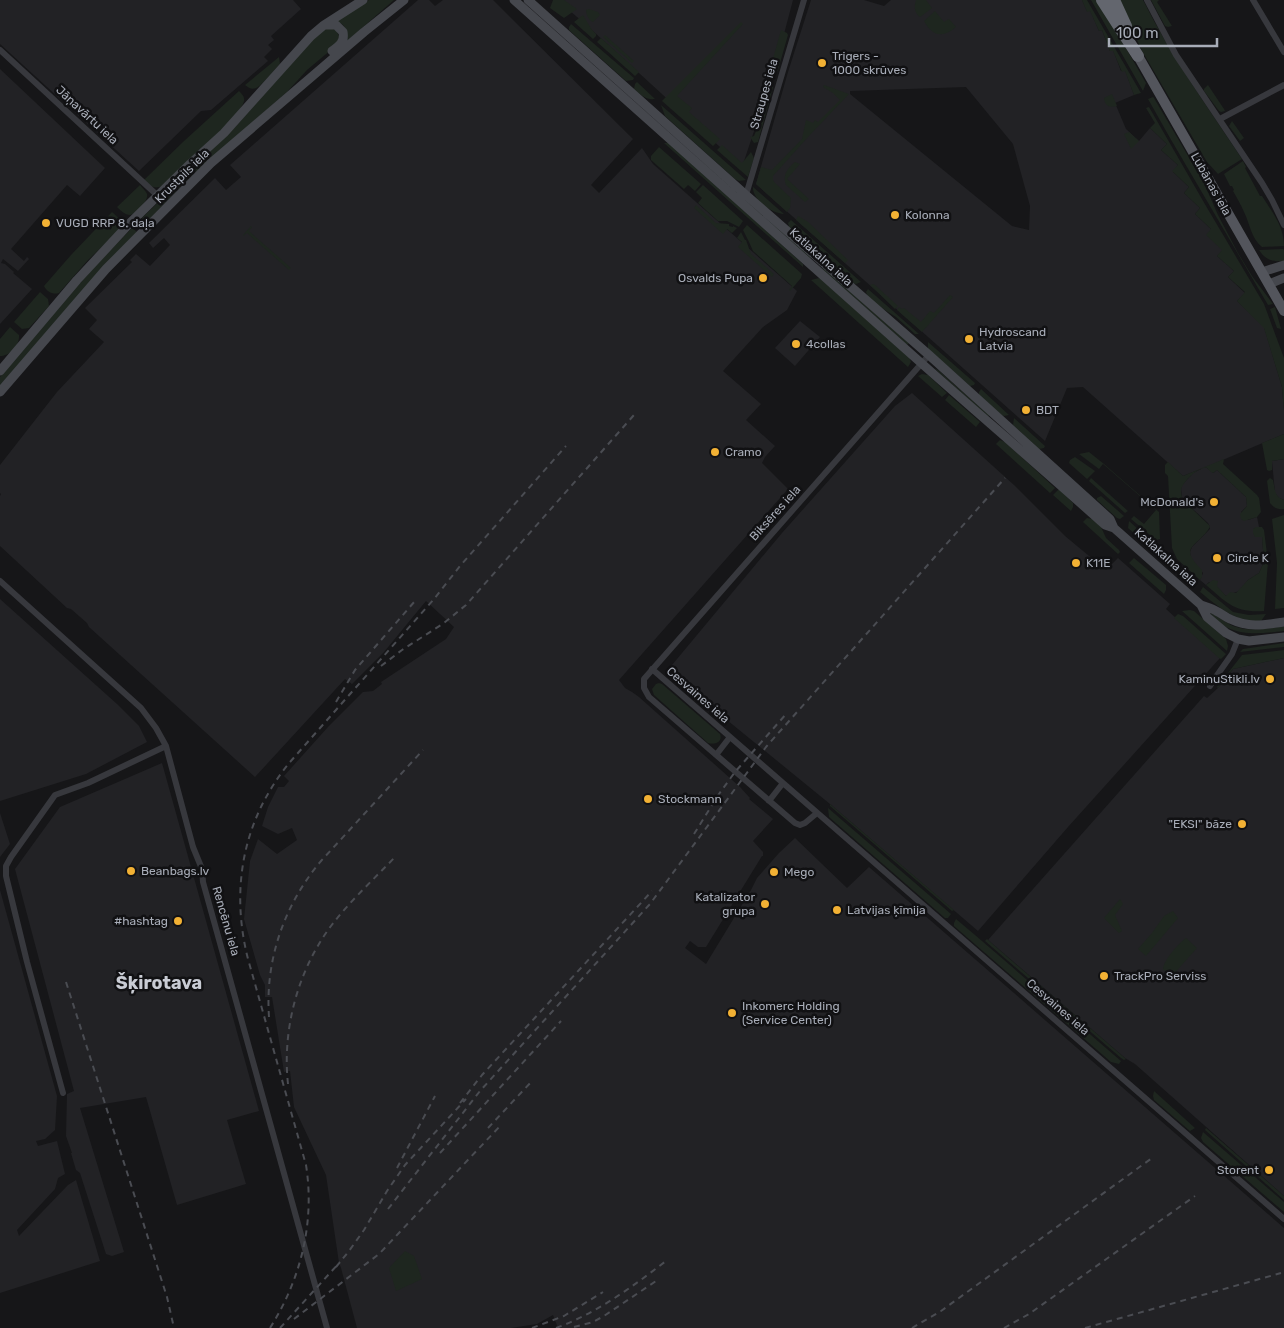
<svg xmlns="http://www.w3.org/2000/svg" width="1284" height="1328" viewBox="0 0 1284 1328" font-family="Rubik,sans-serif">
<rect width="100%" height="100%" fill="#161618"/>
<path fill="#222225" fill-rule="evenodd" d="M0 0H293L301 9 271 36 274 40 268 45 272 49 264 57 268 61 211 110 201 111 139 171 0 44Z
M418 0H429L435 6 443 0H493L633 139 591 185 599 193 642 148 653 164 797 291 787 310 763 327 723 371 761 404 746 420 775 446 765 457 762 463 788 489 619 680 625 688 632 692 639 697 740 787 750 798 749 799 773 819 753 841 763 852V856H762L706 947H698L690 941 685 948 706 964 751 890 757 878 779 853 795 838 847 888 869 867 1284 1228V1328H558L553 1315 537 1324 511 1328H357L341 1268 339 1263 326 1175 294 1107 290 1071 284 1072 272 997H265V985L260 975 244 919 250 861 258 839 277 854 297 840 292 828 278 834 262 826 268 807 278 787H284L289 781 284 776 328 727 363 692 373 691 382 684 381 682 446 639 454 627 426 601 384 652 352 684 345 679 255 777 89 627 87 623 71 609 67 608 0 546V496L1 494 0 493V465L57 392 104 342 89 329 97 320 85 308 132 262 130 260 136 254 150 266 170 245 164 238 153 248 149 243 215 178 226 190 241 177 230 165Z
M557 0H793L775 68 742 167 583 22Z
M811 0H864L884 6 891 0H1082L1087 11 1090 10 1099 31 1102 30 1110 51 1113 50 1121 71 1125 70 1134 95 1115 103 1126 129 1139 141 1150 128 1167 144 1161 150 1178 165 1173 172 1189 187 1184 193 1200 208 1195 214 1211 229 1223 250 1217 256 1234 271 1228 277 1245 293 1237 301 1264 327 1282 387 1284 410V434L1204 468H1207L1213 473 1217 470 1246 497 1247 506 1241 512 1248 520 1257 517 1259 527H1256L1262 537 1264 562 1259 573 1248 580 1239 591 1226 596 1216 586 1209 582 1206 585 1200 580 1203 573 1191 559 1190 552 1192 547 1210 529V527L1208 523 1185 502 1182 498 1181 489 1182 485 1193 473 1203 468 1183 476 1083 387 1067 388 1045 441 756 184 788 72ZM966 87 1013 144 1030 206 1029 230 1012 226 850 94V91Z
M0 69 105 168 80 196 67 185 11 249 24 261 27 257 29 259 18 271 3 259 1 263 5 264 14 272 13 273 32 289 0 324Z
M800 321 820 337 795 366 775 348Z
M912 393 1014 485 1065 536 1106 570 1118 558 1170 604 1166 609 1220 658 1068 827 978 931 830 804 667 671 782 533 895 406Z
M1284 459V500L1279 498 1275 493 1272 461Z
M0 599 117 704 139 726 147 742 86 774 0 801Z
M1284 658V1196L1135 1064 1125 1058 988 940 1204 696 1207 698 1218 688 1233 669Z
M162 763 259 1111 227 1120 246 1184 177 1205 146 1097 80 1108 124 1252 112 1256 106 1254 80 1173 76 1170 71 1153H72L66 1136 67 1094 74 1091 15 869 60 807Z
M0 813 10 844 0 857Z
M0 890 57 1096 55 1130 45 1139 36 1141 38 1146 57 1141 65 1174 58 1178 55 1189 17 1230 19 1236 68 1185 76 1180 100 1261 0 1293Z"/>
<path fill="#1e261f" d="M369 0H394L347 41C345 32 348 25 337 22V21Z
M553 0H564L577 9 564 18 550 8Z
M916 0H926L932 8 920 17C914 13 914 6 916 0Z
M1082 0H1087L1141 93 1134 95 1125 71 1122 72 1113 51H1110L1102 30 1099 31 1090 11 1087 12Z
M1091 0H1098L1146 83 1143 91Z
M1119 0H1143C1171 56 1207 106 1242 159L1218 174 1207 162 1142 51Z
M1151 0H1159L1157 2 1172 26 1168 27 1165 26Z
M589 9 598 12 600 15 593 22C589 21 586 14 586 10Z
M935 11 944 22 949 19 956 27C943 38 933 37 924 21Z
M583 15 592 30 596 34V36L593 39 574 22Z
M741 22 743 24 677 96 692 108 689 112 720 139 713 146 662 101Z
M571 24 634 78 633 80 626 81 569 30V27Z
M325 29H333L336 30 339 36 338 44 307 70 287 92 189 178 142 227 140 228 137 225 138 222 236 126 312 40Z
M781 30 787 33 788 35 778 70 775 74 769 73Z
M605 35 634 61 632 63 603 37Z
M601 38 639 72 635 76 597 42Z
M279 57 280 64C275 69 262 86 256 88 252 90 249 88 245 85Z
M767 81 770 82 773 87 758 142 754 143 750 137 754 136 756 131 753 129Z
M637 82 655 99C645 100 641 95 634 89L635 84Z
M824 85 849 94 808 137 773 176V180L775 183 791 198 790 208 787 212 756 184 761 167 772 170 802 139 806 120 813 123 815 120 818 122 840 100 833 93 823 87Z
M1208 85 1224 109 1225 111 1221 112 1219 111 1204 91V89Z
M239 91C242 94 245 97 244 101 241 117 177 172 162 186 154 190 149 185 144 180L184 141Z
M1112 94 1117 106C1109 108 1105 106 1104 98Z
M1153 97 1154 98 1204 183 1218 215 1238 253 1252 276 1273 304 1268 305 1170 138 1148 99Z
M661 105 746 180 739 181 735 179 665 116Z
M1149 107 1206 206 1264 304 1284 358V410L1282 387 1264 328 1237 301 1245 292 1228 277 1234 271 1217 256 1222 250 1206 235 1211 229 1195 214 1200 208 1184 193 1189 187 1172 171 1178 165 1161 150 1167 144 1150 128 1155 123 1146 108Z
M1232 121 1244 138 1240 141 1229 126Z
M1129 132 1139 141 1131 149 1124 134Z
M664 143H669L803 264V267Z
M722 145 742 163 751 152 754 158 748 177 717 150Z
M659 147 701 184 695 191 688 185 684 189 651 160V156Z
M703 160 812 257 810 259 701 162Z
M1243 161 1246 167 1245 168 1260 196H1262C1272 212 1284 226 1284 246L1262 247C1251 238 1250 224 1244 212 1241 205 1237 198 1233 191L1234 190 1232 186H1230L1224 174Z
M795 162 800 164 787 179 809 199 805 202 786 185C782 175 788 168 795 162Z
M140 185C142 188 146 191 147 194 149 200 136 214 130 215 125 215 120 210 117 207Z
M703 185 743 221 739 227 727 221H718L698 203 702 198 696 192Z
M753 187 784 214C772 214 752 199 753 187Z
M696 205 716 223 729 224V226L733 227V226L737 228 732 233 727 229 723 234 694 208Z
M112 212 121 220 122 228 88 260 59 293C53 295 47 292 44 286L71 255Z
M798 216 808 222 848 260 845 263 796 220Z
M791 220 861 282 856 284 853 283 789 227 788 223Z
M747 225 802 274 801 278 790 291 789 290 792 286 753 251 749 242 743 230Z
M251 226 252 227 249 231 291 268 289 270 247 233 243 236V235Z
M132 228 137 232 113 256 0 386V377L16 358 94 267Z
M741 232 745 240H746L751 254 774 274 772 277 738 247 742 242 737 238Z
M1283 249 1284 250V261C1273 262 1265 260 1259 250Z
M823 267 909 343 907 345 822 269Z
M819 278 821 279 909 357 911 362 908 367 811 280Z
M873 284 875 285 898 306 895 309 870 285Z
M868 289 919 334H915L896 317 877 305 868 297 866 292Z
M40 292 48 299 49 306 29 328 22 329 14 322Z
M950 295 953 297 922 332 897 310 899 307 902 309 904 308 921 322 930 311 934 313Z
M1275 307 1281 329 1277 328 1270 309Z
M10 327 19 335C20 345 10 356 0 356V339Z
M928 342 975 383 974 385 970 386 928 349Z
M934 368 938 370 989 415 988 417Z
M922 374 928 375 947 393 942 397 918 376Z
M981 389 1009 415 1004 416 1001 415 979 396V392Z
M949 395 980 422 976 427 945 400Z
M1014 418 1045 446 1044 448 1039 449 1013 425Z
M1284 434V459L1272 461V470L1269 471 1267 470 1262 443Z
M1000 440 1005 442 1055 488 1050 493 996 444Z
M1089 452 1104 464 1159 512 1160 539 1156 540 1131 519 1134 516 1144 524 1156 510 1103 464 1099 469 1079 454Z
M1075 457 1095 471 1087 479 1069 463 1070 460Z
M1224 459 1223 464 1257 495 1259 498 1261 512 1257 517 1244 521 1241 519 1240 514 1247 506 1246 497 1217 470 1213 473C1212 473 1207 468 1207 468 1199 466 1181 483 1181 491 1181 495 1182 498 1185 502L1209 525 1210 527C1198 547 1177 546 1202 570V577L1200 580 1177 559 1172 548 1168 476 1165 473V465L1168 462 1183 476Z
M1091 478 1128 511 1125 513 1089 481Z
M1270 478 1273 480C1275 488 1274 497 1284 500V509C1278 510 1274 508 1270 503L1267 481Z
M1059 489 1073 503V507L1071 511 1053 495Z
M1101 496 1124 516 1120 519 1117 518 1097 500V498Z
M1284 515V608L1275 609 1277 563 1272 519Z
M1087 518 1092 519 1101 527 1106 538 1119 550 1120 552 1118 554 1083 522Z
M1129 521 1158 547 1155 550H1153L1128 528Z
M1256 527H1262L1264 530 1268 562 1264 611C1235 613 1227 603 1206 585L1213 580 1218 581 1217 586 1226 596 1230 592 1236 593 1248 580 1259 573 1264 562 1262 537H1255L1253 533V529Z
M1134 558 1166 585V590L1164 594 1129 563Z
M1180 567 1197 582 1193 584C1186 581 1182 575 1177 568Z
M1203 587 1233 612 1249 615 1266 614 1261 621C1235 622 1220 608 1200 592Z
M1190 610 1194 611 1226 639 1228 646 1227 651 1182 611Z
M1209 612C1217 615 1224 622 1233 626 1249 632 1267 629 1284 626V631C1255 634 1229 638 1209 612Z
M1178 614 1183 616 1226 654 1221 659 1219 658 1174 618Z
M1284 643V647L1240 652 1243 649Z
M1284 650V658L1233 669 1218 688 1217 687 1242 655Z
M659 683 662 684 720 734C723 742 715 745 708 743L654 695 652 689 656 684Z
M830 804 954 910 952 911 830 806Z
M828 808 951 914 948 918H945L829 817Z
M1120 899 1123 904 1115 915 1122 931 1119 933 1104 918Z
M1173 911 1178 918 1146 956 1138 949 1152 933 1164 916Z
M956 919 975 935 1121 1061 1119 1064 1111 1062 954 926V923Z
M1186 938 1197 948 1171 977 1163 969C1164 960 1178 944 1186 938Z
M987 939 1011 960 1126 1059 1124 1060 1121 1058 985 941Z
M1154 1091 1195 1128 1190 1131 1154 1100 1153 1096Z
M1206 1128 1284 1196V1200L1205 1130Z
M1203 1132 1284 1202V1212L1203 1142 1201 1138Z
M405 1251 414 1256 422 1279 396 1291 389 1268Z"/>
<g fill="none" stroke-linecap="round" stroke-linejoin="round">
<path stroke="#37383d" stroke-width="6" d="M1147 0 1176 55 1262 183 1272 200 1284 225
M1253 0 1284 52
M0 50 158 196
M1220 119 1284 85
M746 195 804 0
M0 581 141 708 156 728 166 746 193 847 202 869 203 882 327 1328
M652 669 1284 1219
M1210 686 1213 681 1232 654 1238 639
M716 755 730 737
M769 801 783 783
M817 813 805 823 800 825 795 823 649 697 644 688V679L929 355
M63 1093 27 962 6 876V866L11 857 55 795 88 783 166 746"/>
<path stroke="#45474d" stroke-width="9" d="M514 0C649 121 784 242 920 362 982 417 1044 470 1105 525L1114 528
M528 0 746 195 929 355 1110 519 1114 528 1201 605C1206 607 1212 608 1216 611 1221 613 1225 617 1230 619 1249 628 1264 625 1284 622
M325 25H336L343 32C345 42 339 46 332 51
M1262 272 1284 265
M1269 284 1284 278
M0 371 77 280 130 223 190 164 224 133 311 36 324 25 363 0
M0 392 106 269 211 163 364 32 404 0
M1201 605 1207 617 1226 633 1238 639 1249 641 1284 637"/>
<path stroke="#53555c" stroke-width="10" d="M1138 56 1284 311"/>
<path stroke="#63666e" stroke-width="12" d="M1102 0 1138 56
M1114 0 1126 26"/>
<path stroke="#4a4c52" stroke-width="2" stroke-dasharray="6 5" stroke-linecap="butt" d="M381 666 402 650 444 623 466 605 634 415
M336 702 355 670 415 601
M694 834 719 794 735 772 787 713
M66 982 167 1297 174 1328
M269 1017C265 960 284 905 321 861L423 750
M288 1084C282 1029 298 970 331 926 350 901 374 879 396 856
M460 1103 482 1075 652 891
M488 1128 533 1080
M440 1153 561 1021
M397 1168 435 1096
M388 1209 480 1091 650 904 766 747 1005 478
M336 1267 349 1251 364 1230 387 1191 405 1165 466 1099
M294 1319 379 1254 501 1125
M574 1327 593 1322 604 1316 659 1279
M270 1328C301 1279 315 1222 306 1165L248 959C230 888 243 819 290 762L434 599 460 566 566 446
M280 1328 340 1262
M532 1328 564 1316 603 1292
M556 1328C597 1313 632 1287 666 1261
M912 1328 941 1311 1152 1158
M1004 1328 1029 1314 1195 1196
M1085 1328 1281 1273"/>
</g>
<g fill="#f2b134" stroke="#111113" stroke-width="2">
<circle cx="822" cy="63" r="5"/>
<circle cx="895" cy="215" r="5"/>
<circle cx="46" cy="223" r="5"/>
<circle cx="763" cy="278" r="5"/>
<circle cx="969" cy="339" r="5"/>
<circle cx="796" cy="344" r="5"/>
<circle cx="1026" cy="410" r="5"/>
<circle cx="715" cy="452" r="5"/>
<circle cx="1214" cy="502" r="5"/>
<circle cx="1217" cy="558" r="5"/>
<circle cx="1076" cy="563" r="5"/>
<circle cx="1270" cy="679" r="5"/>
<circle cx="648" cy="799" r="5"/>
<circle cx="1242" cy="824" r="5"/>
<circle cx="131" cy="871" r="5"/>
<circle cx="774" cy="872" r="5"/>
<circle cx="765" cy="904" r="5"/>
<circle cx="837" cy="910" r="5"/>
<circle cx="178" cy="921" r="5"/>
<circle cx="1104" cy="976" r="5"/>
<circle cx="732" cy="1013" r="5"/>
<circle cx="1269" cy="1170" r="5"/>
</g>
<g text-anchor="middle" stroke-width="5" stroke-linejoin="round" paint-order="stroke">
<g font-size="12" fill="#a8adb8" stroke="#111113" text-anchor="start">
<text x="832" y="60">Trigers -<tspan x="832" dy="14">1000 skrūves</tspan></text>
<text x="905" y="219">Kolonna</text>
<text x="56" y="227">VUGD RRP 8. daļa</text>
<text x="753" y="282" text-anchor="end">Osvalds Pupa</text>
<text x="979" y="336">Hydroscand<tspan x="979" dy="14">Latvia</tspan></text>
<text x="806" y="348">4collas</text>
<text x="1036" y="414">BDT</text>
<text x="725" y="456">Cramo</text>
<text x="1204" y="506" text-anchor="end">McDonald's</text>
<text x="1227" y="562">Circle K</text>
<text x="1086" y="567">K11E</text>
<text x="1260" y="683" text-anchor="end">KaminuStikli.lv</text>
<text x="658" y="803">Stockmann</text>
<text x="1232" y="828" text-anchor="end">"EKSI" bāze</text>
<text x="141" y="875">Beanbags.lv</text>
<text x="784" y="876">Mego</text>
<text x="755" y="901" text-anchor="end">Katalizator<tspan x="755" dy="14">grupa</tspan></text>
<text x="847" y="914">Latvijas ķīmija</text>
<text x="168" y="925" text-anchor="end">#hashtag</text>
<text x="1114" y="980">TrackPro Serviss</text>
<text x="742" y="1010">Inkomerc Holding<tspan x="742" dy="14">(Service Center)</tspan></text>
<text x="1259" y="1174" text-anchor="end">Storent</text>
</g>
<g font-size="12" fill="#a8adb8" stroke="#111113">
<text transform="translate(764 94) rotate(-74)" y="4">Straupes iela</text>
<text transform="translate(87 115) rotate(43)" y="4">Jāņavārtu iela</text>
<text transform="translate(182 176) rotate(-45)" y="4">Krustpils iela</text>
<text transform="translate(1211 184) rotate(61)" y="4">Lubānas iela</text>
<text transform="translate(821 257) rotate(42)" y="4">Katlakalna iela</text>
<text transform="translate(775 513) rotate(-48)" y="4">Biksēres iela</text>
<text transform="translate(1166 557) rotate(42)" y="4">Katlakalna iela</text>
<text transform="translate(698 695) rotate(41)" y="4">Cesvaines iela</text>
<text transform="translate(226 921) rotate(74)" y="4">Rencēnu iela</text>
<text transform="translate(1058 1007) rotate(41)" y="4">Cesvaines iela</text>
</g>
<g font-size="18" font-weight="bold" fill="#c9ccd4" stroke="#111113">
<text x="159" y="989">Šķirotava</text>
</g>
</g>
<path d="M1109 38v8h108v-8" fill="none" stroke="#a8adb8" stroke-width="2.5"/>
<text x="1116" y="38" font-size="15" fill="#a8adb8" stroke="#111113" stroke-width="4" paint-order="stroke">100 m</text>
</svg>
